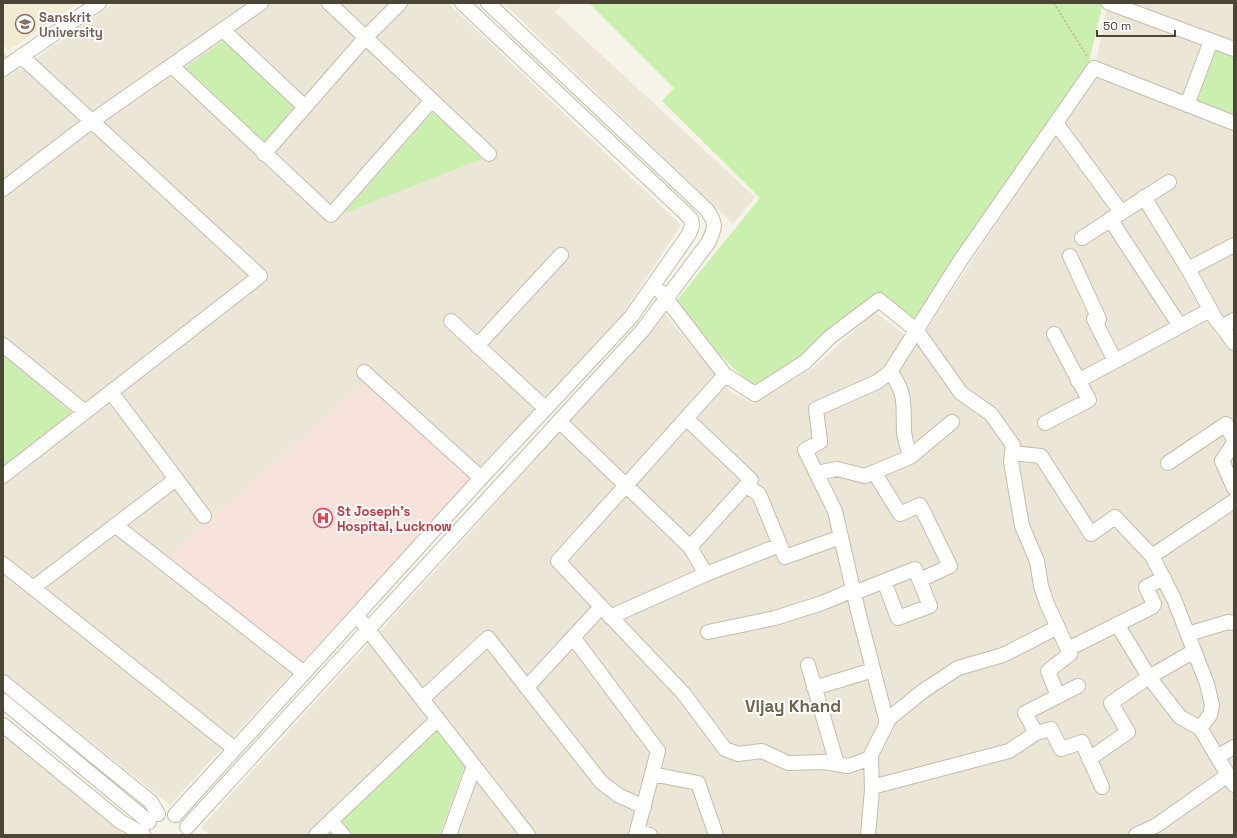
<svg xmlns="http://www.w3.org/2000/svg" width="1237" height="838" viewBox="0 0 1237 838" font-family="'Space Grotesk',sans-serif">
<rect width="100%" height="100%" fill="#f6f4e9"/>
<path fill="#ebe6d6" d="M114 3H448L681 225 622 315 170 805 3 672V52L21 69Z
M503 3H563L555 12 755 197 733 224Z
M1108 3H1234V835H209L201 827 465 538 664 313 730 391 753 403 814 367 875 312 917 344 1093 77Z
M3 735 125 835H3Z"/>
<path fill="#f1ebd1" d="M3 3H78L9 50 3 44Z"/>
<path fill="#f8e2dc" d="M364 384 471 480 301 662 168 557Z"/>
<path fill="#caefae" d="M589 3H1103L1088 65 914 321 878 294 800 358 752 386 717 352 677 300 760 198 662 101 674 88Z
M225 40 297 107 263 145 184 69Z
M1217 48 1234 55V116L1196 102Z
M433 112 482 159 344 213Z
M3 356 72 413 3 466Z
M436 731 465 765 439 835H353L342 821Z"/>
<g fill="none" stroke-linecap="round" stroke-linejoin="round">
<g stroke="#c3bdaa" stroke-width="16">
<path id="minor" d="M329 3 489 154
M1109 3 1234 49
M223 30 305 107
M172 66 331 215 432 100
M3 69 99 3
M1187 105 1211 41
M1056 123 1121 212
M264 154 366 37 400 3
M3 189 92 121 261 3
M1144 197 1188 269 1215 318 1234 343
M1110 219 1180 326
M1082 238 1169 182
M1070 256 1099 319H1094L1115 361
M1188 269 1234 245
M661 292 725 375 755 394 805 362 830 337 879 300 917 331 961 393 991 414 1013 445 1011 462 1022 526 1037 561 1041 586 1047 604 1070 654 1048 671 1058 696
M451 321 545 408
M1222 327 1234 320
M3 345 85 412
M477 346 561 255
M364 372 481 478
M890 372C907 393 903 407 904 432 905 440 908 449 910 457
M725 375 558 561 684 694 725 749 738 754 762 751 788 763 824 762 848 766 871 758
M1078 381 1210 310
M111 392 204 516
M686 418 751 480 690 547
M559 421 690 547 706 574
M1045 423 1089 400 1054 334
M1234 443 1222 461 1234 488
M1012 453 1041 456 1091 534 1115 517 1152 556 1174 599 1207 684 1212 705 1210 715 1200 728
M1168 463 1226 424 1234 440
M874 472 900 514 920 505 950 566 920 580
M816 473 837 469 865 476 910 457 952 422
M3 476 260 276 21 56
M746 486 759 494 780 545
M115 525 304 673
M1152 556 1234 501
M3 564 235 749
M33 588 176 479
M854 593 915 569 930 606 898 618 884 581
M610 617 706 574 780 545 785 557 841 537
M362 622 528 835
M1117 624 1149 677 1194 651
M708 632 775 618 822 603 853 590
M1188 634 1228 622 1234 623
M573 637 658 751 636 835
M1068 649 1152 607 1154 604 1146 587 1164 578
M808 665 837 764
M3 682 151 802 158 814
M527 687 601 607
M814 688 873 670
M422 699 488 638 601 782 618 795 644 807
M3 701 149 822
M886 721 923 691 958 668 1003 655 1058 627
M3 725 121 822 143 834
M1036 733 1051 729 1061 749 1082 742 1102 787
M1217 757 1234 747
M1089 759 1128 732 1111 703 1149 677 1180 717 1200 728 1234 785
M652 774 698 783 716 835
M872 787 1009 751 1036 733 1025 713 1078 686
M175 815 481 478 631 317 689 234 692 226 691 219 684 212 462 3
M331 821 343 835
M187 827 642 331 708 243C715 228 717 224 707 210L488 3
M637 832 650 835
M316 835 438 719
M449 835 474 766
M868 835 872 790 871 755 887 723 858 611 835 511 805 450 820 442 816 409 877 382 890 372 960 261 1094 68 1234 123
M1136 835 1157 825 1228 775"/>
</g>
<path stroke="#c6bb9a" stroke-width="2" stroke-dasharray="2 2" stroke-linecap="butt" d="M1054 3 1088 58"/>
<use href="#minor" stroke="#fff" stroke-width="14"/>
</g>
<defs>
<g id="school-ring" transform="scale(1)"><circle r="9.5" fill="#fff" stroke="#8d6e63" stroke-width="1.5"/><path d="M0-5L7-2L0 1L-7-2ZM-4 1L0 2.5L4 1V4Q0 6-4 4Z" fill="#8d6e63"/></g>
<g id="hospital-ring" transform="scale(1)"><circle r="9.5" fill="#fff" stroke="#e0444e" stroke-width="1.5"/><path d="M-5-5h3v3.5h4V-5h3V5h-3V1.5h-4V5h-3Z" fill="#e0444e"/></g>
</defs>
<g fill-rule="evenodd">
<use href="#school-ring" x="25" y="24"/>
<use href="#hospital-ring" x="323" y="518"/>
</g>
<g text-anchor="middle" stroke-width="4" stroke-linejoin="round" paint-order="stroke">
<g font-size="13" font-weight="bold" fill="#785e54" stroke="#fff" text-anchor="start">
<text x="39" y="22">Sanskrit<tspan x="39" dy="15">University</tspan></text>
</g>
<g font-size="13" font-weight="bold" fill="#be3a42" stroke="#fff" text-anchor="start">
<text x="337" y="516">St Joseph's<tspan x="337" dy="15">Hospital, Lucknow</tspan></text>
</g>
<g font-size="17" font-weight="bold" fill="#6f654c" stroke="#fff">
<text x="793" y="712">Vijay Khand</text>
</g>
</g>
<rect width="1237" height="838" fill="none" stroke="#4b4536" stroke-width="8"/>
<path d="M1097 30v6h78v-6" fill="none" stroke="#4b4536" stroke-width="2"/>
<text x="1103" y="30" font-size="12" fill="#4b4536" stroke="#ffffff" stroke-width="3" paint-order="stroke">50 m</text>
</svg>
